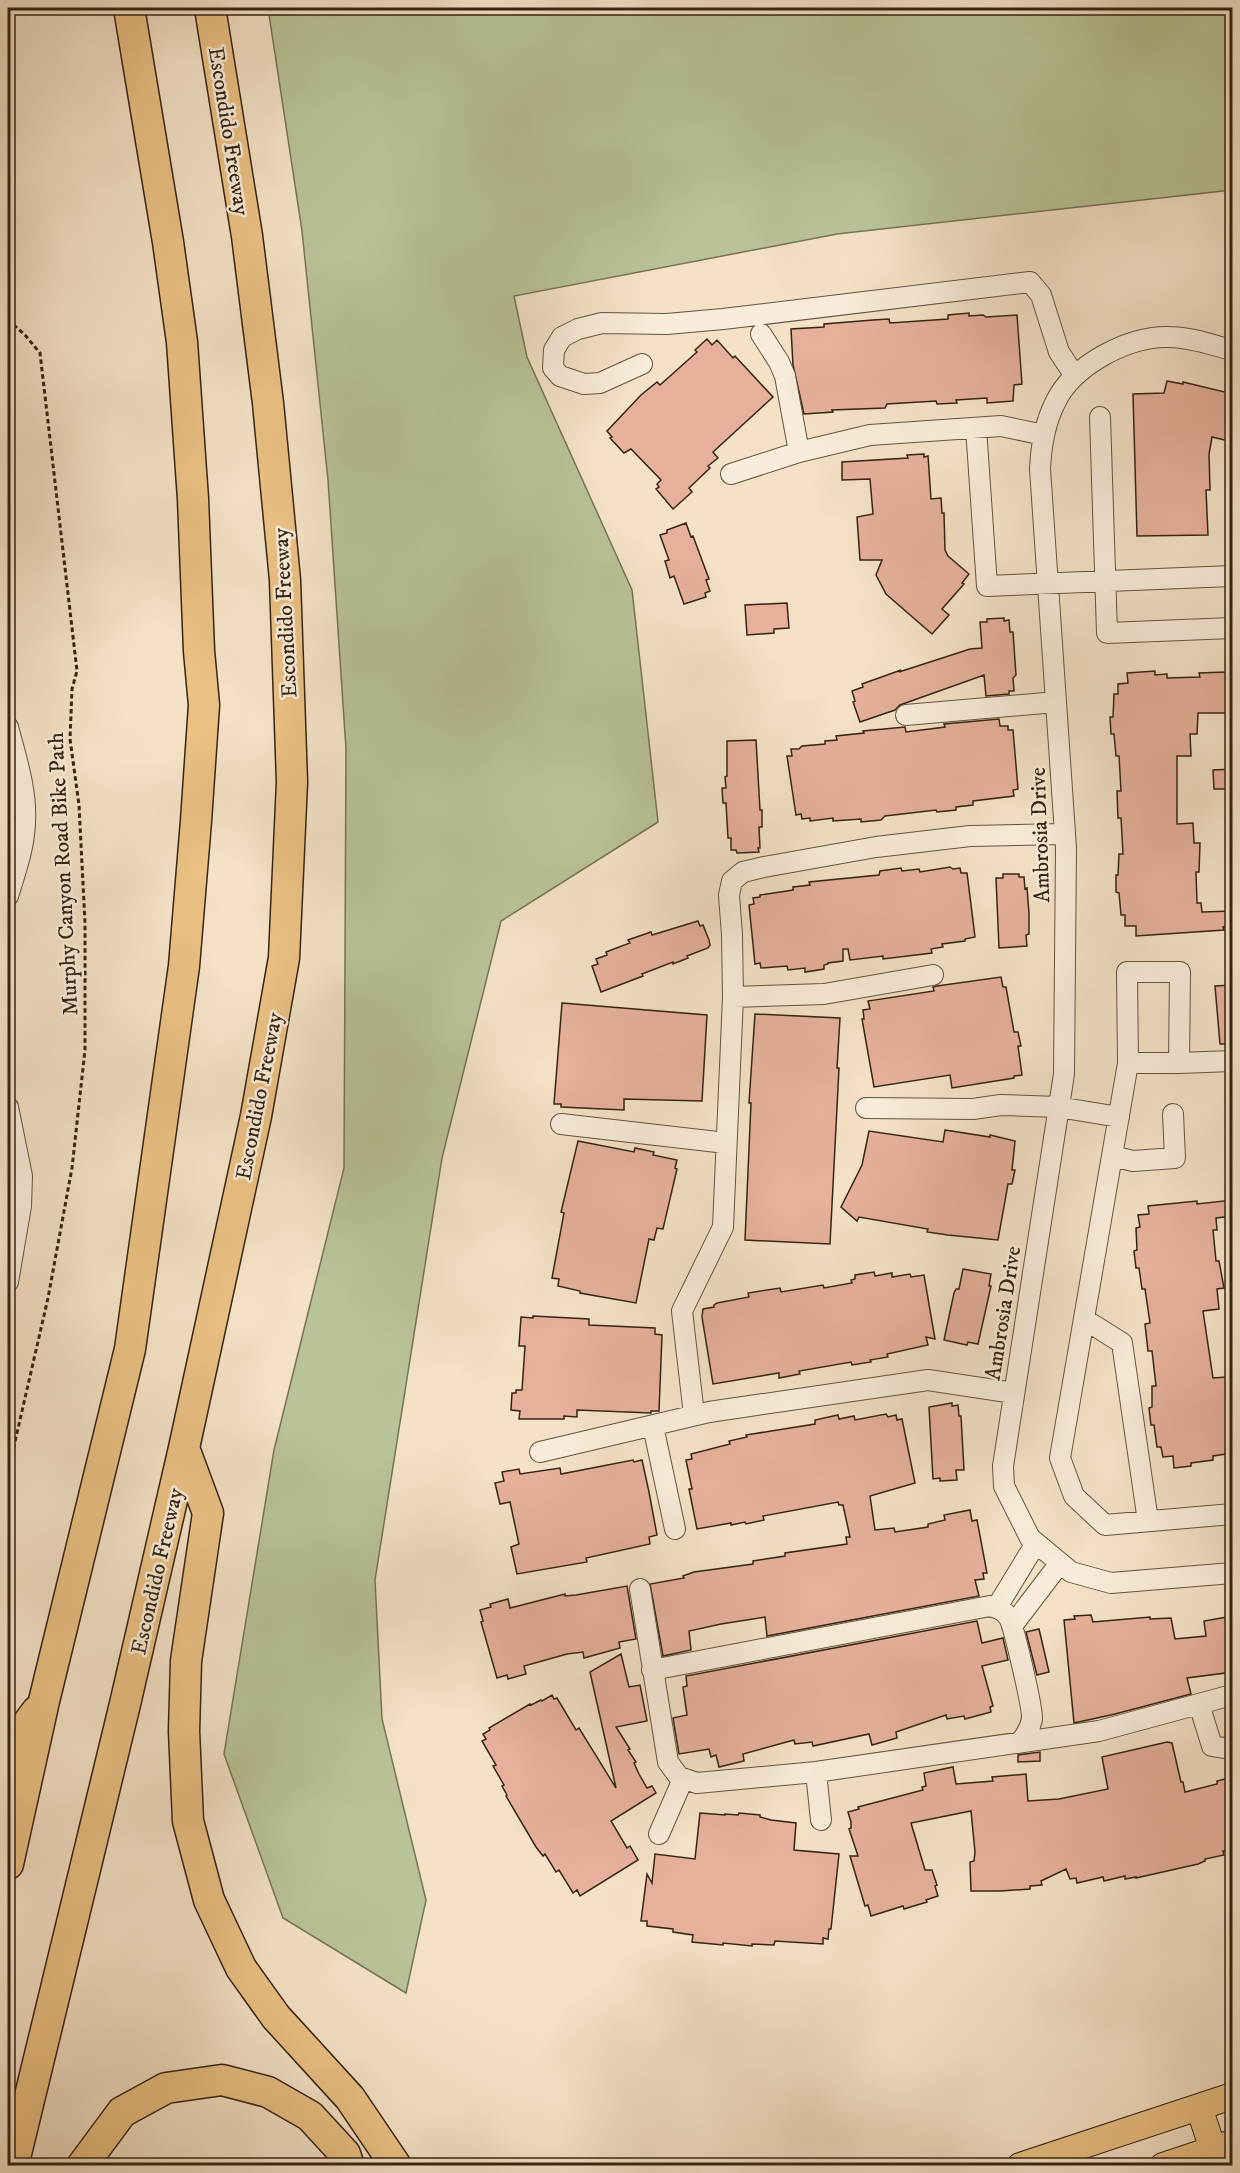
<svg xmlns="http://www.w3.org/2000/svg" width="1240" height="2173" viewBox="0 0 1240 2173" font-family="'IM FELL DW Pica',serif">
<rect width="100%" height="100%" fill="#f4e1c6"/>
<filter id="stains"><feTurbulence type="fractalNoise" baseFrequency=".00333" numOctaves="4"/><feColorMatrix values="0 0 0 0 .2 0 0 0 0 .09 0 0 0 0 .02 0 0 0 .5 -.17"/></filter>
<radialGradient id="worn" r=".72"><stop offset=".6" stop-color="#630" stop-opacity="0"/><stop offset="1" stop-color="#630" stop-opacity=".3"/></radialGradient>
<path fill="#b8c397" stroke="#767454" stroke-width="1.5" d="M268 8H1232V190L837 234 514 296 527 357 632 590 658 822 501 921 442 1158 375 1580 382 1719 426 1900 406 1993 283 1918 224 1754 274 1450 344 1168 346 749 328 480 302 231Z"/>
<path fill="#e6b09a" stroke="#342412" stroke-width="1.5" d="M969 313V316L983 315 986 317 1017 315 1022 384 1014 385 1013 401 987 403V398L956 400 957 403 937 404 936 401 887 404 885 408 832 410 833 412 804 414 793 365 791 329 824 327V324L873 320 889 319 890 323 948 319V315Z
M707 339 712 345 717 340 733 358 735 356 773 397 713 452 718 458 708 466 710 468 689 488 692 492 673 509 656 489 659 487 657 484 661 480 631 449 624 453 610 438 612 437 607 431 641 395 657 382 660 385 697 352 695 350Z
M1167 381 1183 384V382L1233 394V442L1212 437 1209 454 1210 490H1206L1208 535 1137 536 1133 394 1164 393Z
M924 454V457L928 456 931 499 941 498 942 513H944L945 550 948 556 969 574 962 583 964 584 942 609 949 615 932 634 886 594 876 575 882 560H860L857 517 873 514 870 479 842 480V462L908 458 907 455Z
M686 523 691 537 693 536 709 579 706 580 710 591 705 593 706 597 684 604 674 576 670 578 665 561 669 560 660 535 667 533V530Z
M787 603 789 628 774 629V633L747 635 745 605Z
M1004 618V621L1009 620 1010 632H1013L1016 675 1013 678 1014 691H1009V694L986 696 984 675 900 705 895 710 860 722 853 702 855 701 852 691 863 687 862 684 901 670 899 672 970 649 982 648 980 622H987V619Z
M1155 671V675L1167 674V678L1200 677 1199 673 1226 672V676L1233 675V709H1228L1225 713H1198L1197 734H1190L1191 756H1177V824L1193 823 1194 843H1200L1199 872H1196L1197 903H1201L1202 912 1233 911V927H1223L1224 930 1136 936V926H1125V915H1121L1119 893 1116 892V875H1118L1119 854H1123L1121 818H1118L1117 791H1121L1119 756H1116L1114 734H1111L1110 717H1113L1114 694H1118V684L1128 683 1127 673Z
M999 719 1000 726H1008V730H1013L1018 789 1013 790 1014 796 973 801V805L956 807V810L937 812 936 810 885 816 881 820 861 822V819L833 821V818L810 821V818L802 819 801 814 796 815 787 756H792L791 749H799L802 746 825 744V741L837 740 836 736 864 733 863 731 905 727 906 732 945 727 944 724Z
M756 740 760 810H762V827H759L760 848H758L759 852 737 853 736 850H731V838H728L726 803H723L722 788H726L725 777 727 776V741Z
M1233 769V789H1214L1213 770Z
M950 867 953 869 960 868 961 873H967L975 937 965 939V941L942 944 943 947 931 949 932 953 883 959V956L850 960 848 949H843V961L828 963V964L824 965V969L805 972V968L788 970 787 966 761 968 760 963 755 964 749 905 754 904 753 898 760 897V895L793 890V887L810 885 809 882 879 875 880 871 901 868 902 871 919 869 920 872Z
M1003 874H1019V877H1024L1025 889 1027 888 1029 913V934L1026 935 1027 946 999 948 996 878H1003Z
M698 921 700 926 703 925 709 940 710 945 708 948 687 956 688 958 673 964V962L642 974 643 976 601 992 592 966 598 964 596 959 607 955 606 952 630 943 628 940 651 932 652 935Z
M1001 977 1003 987H1006L1014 1032H1018L1021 1046H1018L1022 1075 1014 1076V1078L952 1088 950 1075 874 1087 862 1019H864L863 1010 870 1009 868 1001 934 991 933 987 937 986Z
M1233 985V1044H1220L1215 986Z
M562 1003 707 1015 702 1101 624 1099V1110L561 1107V1104H554Z
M755 1014 840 1018 837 1068H839L830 1244 745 1240 751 1103H749Z
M945 1130 990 1137V1135L1015 1141 1012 1170H1015L1012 1184H1008L998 1240 948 1235 927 1232 928 1229 859 1217 857 1221 841 1207 862 1165 869 1131 943 1142Z
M578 1141 634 1152 635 1148 654 1152 653 1155 677 1160 675 1168 677 1169 663 1229 657 1228 654 1240 649 1239 636 1303 580 1293V1291L558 1286 559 1279 552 1278 564 1213 561 1212Z
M1233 1200V1216L1216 1218 1217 1230H1213L1216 1261H1219L1224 1288 1217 1289 1219 1309 1203 1311 1213 1378 1226 1377 1228 1398H1233V1453L1213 1456V1460L1191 1463V1466L1174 1468 1173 1456 1163 1457 1161 1447H1157L1154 1425H1151L1149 1408 1152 1407V1386H1156L1152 1351H1148L1145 1324 1150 1323 1145 1289H1142L1139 1268H1136L1134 1251 1137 1250 1136 1228 1140 1227 1138 1215 1149 1214 1148 1206 1197 1201V1204Z
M963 1269 991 1274 989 1286H991L978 1344 968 1342 967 1345 944 1340 954 1293 956 1289H959Z
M874 1272 875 1276 892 1273V1277L910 1274 911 1277 924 1275 935 1339 926 1337 928 1345 887 1354 888 1357 870 1360 871 1362 852 1365 851 1362 799 1371 800 1374 779 1378V1373L713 1384 702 1317 703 1309 714 1307V1305L717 1303 749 1297 748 1293 780 1288 781 1292 823 1285 824 1288 852 1283 851 1280 855 1279V1275Z
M533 1316 589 1319V1325L655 1328V1334L662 1335 659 1411H651V1413L577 1410V1417L564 1416V1419H519L520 1411 511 1410 512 1393H516V1390H522L525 1346H519L521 1317 533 1318Z
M952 1403V1406L958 1405 959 1416H961L964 1470H956L957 1480 940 1481V1478L933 1479 929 1407Z
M886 1414 888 1417 896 1415 897 1420 902 1419 915 1483 870 1496 875 1530 894 1528 895 1532 928 1527V1524L945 1520 944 1515 970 1510 972 1521 977 1520 987 1573H983L984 1579 975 1580 979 1596 767 1636 765 1617 721 1624 689 1631 691 1650 663 1656 650 1584 684 1578 683 1576 694 1572 753 1564V1561L785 1556V1553L847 1544 846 1537H850L843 1505H839L838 1502 763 1516 764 1520 746 1524 745 1522 731 1525V1523L697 1529 689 1489H692L686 1460 692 1459 691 1454 730 1444 729 1441 747 1437 746 1435 815 1424V1420L838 1415 839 1419 854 1416 855 1420Z
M633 1460 634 1462 642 1460 649 1492 657 1535 649 1537 650 1544 586 1558 587 1562 517 1574 511 1547 519 1544 510 1502 500 1504 495 1483 504 1481 502 1472 519 1469 520 1474 560 1468 561 1474Z
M627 1586 636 1639 619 1642 620 1648 584 1658 583 1652 567 1654 524 1666 526 1674 508 1679 507 1675 497 1678 481 1622 483 1621 480 1610 491 1607 490 1604 508 1599 510 1608 565 1594V1596L576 1595Z
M1091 1615 1093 1622 1150 1617V1619L1171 1618 1175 1639 1206 1636 1204 1621 1233 1616V1672L1187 1678 1191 1694 1115 1714 1074 1723 1064 1620 1075 1619 1074 1616Z
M977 1621 982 1643 1003 1638 1008 1660 982 1666 993 1706 990 1707 991 1712 965 1719 964 1716 947 1719 946 1715 896 1732 897 1738 872 1745 869 1734 813 1746 812 1742 795 1744 794 1740 743 1754 744 1761 719 1767 716 1755 711 1757 709 1749 679 1754 673 1718 687 1715 683 1687 687 1686 686 1676Z
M1039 1629 1049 1672 1037 1675 1026 1632Z
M621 1654 629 1687 640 1685 647 1721 616 1727 630 1749 628 1750 636 1762 634 1763 639 1774 647 1788 652 1786 656 1793 611 1821 627 1848 630 1846 638 1860 580 1896 577 1890 573 1893 559 1870 556 1872 545 1854 543 1856 536 1847 506 1796 507 1795 502 1786 504 1785 493 1766 496 1765 482 1741 486 1739 483 1734 490 1730 489 1728 530 1704 531 1705 541 1700 542 1701 552 1695 554 1699 557 1698 576 1730 579 1728 616 1788 590 1672Z
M1167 1742 1172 1743 1181 1782H1183L1185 1792 1217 1784V1781L1233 1777V1849L1223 1851 1224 1855 1205 1859V1861L1198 1864 1136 1878V1877L1125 1879V1876L1104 1881 1103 1877 1077 1883 1076 1878 1070 1879 1066 1869 1041 1881 1042 1885 1030 1886V1889L1000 1891H971L970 1862 974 1861 975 1852 971 1811 911 1823 925 1870H932L937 1885 935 1886 938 1896 926 1900 927 1902 904 1909 903 1906 871 1916 868 1905 865 1906 850 1856H858L849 1829 851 1828V1822L848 1812 859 1809 858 1807 923 1790 922 1787 926 1786 924 1773 953 1767 956 1784 993 1781 992 1777 1026 1774 1028 1801 1059 1799 1108 1789 1102 1757Z
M1040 1752V1761L1018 1762V1755Z
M700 1813 725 1815V1814L738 1815 739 1813 760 1815V1817L771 1820 796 1823 794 1850 839 1854 831 1929H829L828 1939 823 1938V1944L775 1941 774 1945 752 1944V1946L723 1943V1945L692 1942 693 1935 673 1932V1929L647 1926V1921H641L647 1874 652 1883 655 1854 695 1859Z"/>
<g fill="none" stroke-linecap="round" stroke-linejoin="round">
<g stroke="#64533f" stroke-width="22">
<path id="minor" d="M761 334 779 362 785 376 799 452
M1232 350C1212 345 1190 337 1169 337 1129 335 1072 366 1055 403 1045 423 1041 447 1040 469L1066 848 1064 1074 1003 1466 1004 1486 1030 1538 1071 1572 1111 1583 1232 1573
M642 364 600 383 584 384 560 376 553 368 554 350 562 337 578 329 602 323 667 324 723 319 1030 282 1041 295 1059 352 1075 376
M1100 417 1107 633 1232 628
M976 428 987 586 1232 576
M731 474 799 452 870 435 1001 426 1044 435
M906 715 1056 702
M8 727C16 758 27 790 25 823 24 849 15 873 8 896
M733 997 824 994 933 975
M1128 1063H1179L1232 1061
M1179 1063 1180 972H1127L1128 1063 1060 1458 1074 1496 1105 1525 1232 1514
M8 1107 22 1176 21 1206 8 1282
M866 1108 973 1109 1001 1105 1058 1107 1119 1117
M561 1124 726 1143
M1112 1156 1133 1161 1175 1158 1173 1114
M1084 1319 1122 1343 1148 1521
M694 1415 682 1311 723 1227 733 997 732 935 729 895 732 881 743 872 764 867 876 847 970 836 1065 834
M653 1426 675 1529
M540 1452 709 1412 928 1380 1014 1393
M640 1589 668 1762 679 1777 697 1783 816 1772 1099 1731 1232 1695
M997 1607 1036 1543
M1012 1626 1060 1563
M652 1670 990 1606C998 1608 1004 1610 1009 1618 1014 1627 1033 1709 1032 1719 1030 1729 1026 1736 1019 1743
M1199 1704 1212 1746 1224 1748 1232 1746
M816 1772 821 1820
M659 1834 683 1779"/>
</g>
<g stroke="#342412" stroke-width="28">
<path id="major" d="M1199 2107 1218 2165
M1020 2166 1232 2096
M1163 2166 1232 2143"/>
</g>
<g stroke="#342412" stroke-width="33">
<path id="highway" d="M184 1448 208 1513 186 1661 184 1731 188 1821 209 1900 241 1968 276 2017 350 2098 396 2166
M8 1750 37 1711
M8 1864 44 1701 130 1349 184 966 196 821 204 705 199 651 193 499 182 342 168 242 129 8
M13 2166 125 1704 184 1448 256 1116 284 958 292 782 285 580 268 403 247 236 210 8
M82 2166 122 2112 166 2088 222 2080 268 2092 310 2116 345 2154 349 2166"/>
</g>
<path stroke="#342412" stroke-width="3" stroke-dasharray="4.5 3" stroke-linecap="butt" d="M8 320 25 335 40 353 77 671 72 689 70 739 79 805 85 923V1050L72 1168 48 1298 8 1472"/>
<use href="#minor" stroke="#f8ecda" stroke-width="20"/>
<use href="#major" stroke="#eac083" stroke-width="26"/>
<use href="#highway" stroke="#eac083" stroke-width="30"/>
</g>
<g text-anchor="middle" stroke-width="5" stroke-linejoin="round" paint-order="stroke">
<g font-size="22" fill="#342412" stroke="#f8ecda">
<text transform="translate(230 131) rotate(81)" y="8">Escondido Freeway</text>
<text transform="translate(284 613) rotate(-93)" y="8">Escondido Freeway</text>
<text transform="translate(1039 835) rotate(-92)" y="8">Ambrosia Drive</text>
<text transform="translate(62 874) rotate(-93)" y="8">Murphy Canyon Road Bike Path</text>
<text transform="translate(258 1096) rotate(-79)" y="8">Escondido Freeway</text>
<text transform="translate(1002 1313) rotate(-81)" y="8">Ambrosia Drive</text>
<text transform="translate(156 1571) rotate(-77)" y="8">Escondido Freeway</text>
</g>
</g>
<rect width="1240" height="2173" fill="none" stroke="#f4e1c6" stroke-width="30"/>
<rect x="9" y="9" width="1222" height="2155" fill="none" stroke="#342412" stroke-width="3"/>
<rect x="15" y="15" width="1210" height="2143" fill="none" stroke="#342412" stroke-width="1.5"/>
<rect width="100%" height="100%" filter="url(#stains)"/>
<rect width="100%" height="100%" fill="url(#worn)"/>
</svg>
